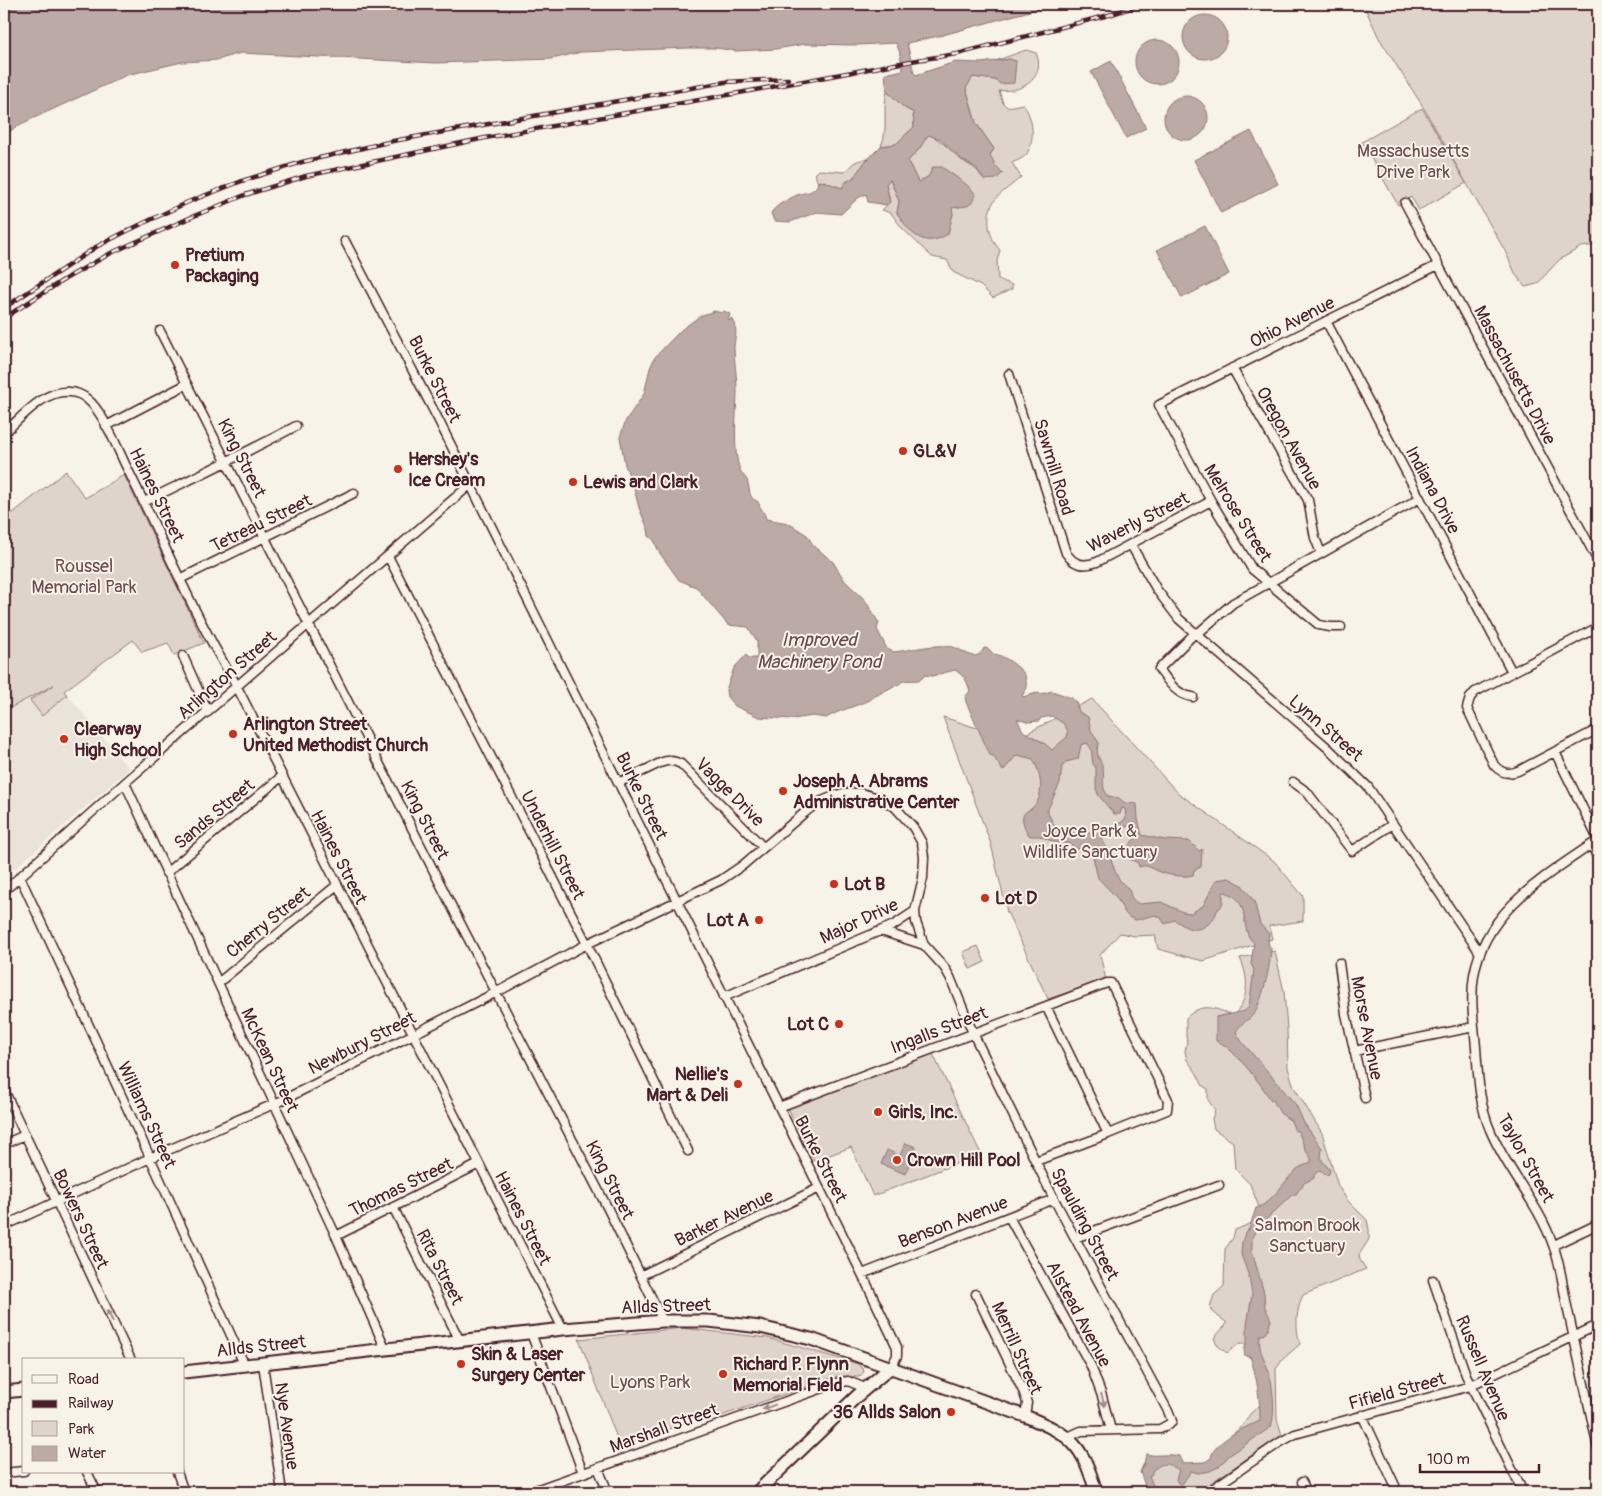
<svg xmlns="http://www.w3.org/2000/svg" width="1602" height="1496" viewBox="0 0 1602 1496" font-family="Pangolin,sans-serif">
<rect width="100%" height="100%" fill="#f7f3e8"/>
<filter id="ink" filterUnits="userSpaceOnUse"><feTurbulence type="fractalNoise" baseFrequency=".02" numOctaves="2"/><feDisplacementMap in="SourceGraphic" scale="10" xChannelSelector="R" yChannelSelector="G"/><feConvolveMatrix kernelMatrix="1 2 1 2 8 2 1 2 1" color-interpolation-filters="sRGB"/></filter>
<g filter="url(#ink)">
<path fill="#eae3da" d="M58 683 129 769 4 878V711Z"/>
<path fill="#ded4cc" stroke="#947a7c" d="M1363 4H1598V245L1581 247 1559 260 1537 284 1525 287 1516 275 1505 251 1422 105 1379 38Z
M1026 50 1036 53C1043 68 1035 83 1019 88 1014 91 1006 90 999 91L1003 103 1007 107 1023 104C1033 117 1036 141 1026 155 1022 159 1016 161 1012 163L1021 177C1004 193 986 198 989 226 991 236 993 242 1000 250L997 261 998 279 1012 285V289L993 298 981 286 953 272 947 260 932 257 902 228 891 213 882 210 890 202 886 184 890 178 899 201 897 213 950 223 953 214 928 177 918 182 908 161 920 148 927 134C944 141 947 148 960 159 973 168 975 166 984 180L1003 173 995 165 990 155 994 149 976 123 966 88 973 77 995 80 1010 59 995 61Z
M887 92C899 99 900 108 913 112L914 127 896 144 881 146C889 129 882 110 887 92Z
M1422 108 1466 183 1419 210 1411 197 1398 205 1362 142Z
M868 158 853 178 846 182 842 188 832 185 825 181 818 184 815 174 819 170 844 172 855 162Z
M66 471 85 498 124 475 204 643 174 655 168 643 142 652 133 640 64 691 67 695 42 716 30 700 54 685 4 711V520Z
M1092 699 1178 793 1274 861 1303 896V921L1269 926 1272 939 1203 961 1158 949 1155 935 1135 936 1120 933 1100 955 1106 980 1048 999 1007 912 991 844 943 717 1014 740Z
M978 946 985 962 970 969 963 952Z
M1275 951 1284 992 1287 1028 1288 1068 1294 1087 1322 1133 1338 1186 1348 1201 1367 1220 1369 1229V1239L1359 1255 1360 1260 1366 1269 1303 1295C1296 1310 1295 1327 1300 1344L1283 1359 1276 1369 1277 1419 1282 1435 1197 1492H1146L1142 1468 1144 1463 1200 1464 1210 1460 1224 1442 1243 1425 1250 1414 1260 1405 1261 1397 1252 1360 1247 1355V1346L1244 1343H1240L1227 1353 1217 1345 1214 1338 1226 1325V1322L1212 1312 1210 1307 1214 1295 1224 1286 1225 1249 1233 1238 1235 1230 1252 1223 1259 1207 1250 1184 1235 1169 1233 1142 1214 1129 1212 1119 1215 1110 1208 1100V1089L1203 1086 1196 1072 1187 1060 1185 1051 1187 1041 1186 1037V1018C1201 1003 1212 1007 1230 1014L1216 1017H1232C1249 1000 1250 980 1240 958Z
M932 1052 981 1154 873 1196 851 1147 814 1161 788 1108Z
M682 1328 768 1338 858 1364 863 1368 864 1372 859 1377 838 1376 715 1418 711 1414 627 1444 628 1449 622 1451 579 1339Z"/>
<path fill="#bcaaa7" stroke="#8e7275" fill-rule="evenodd" d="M4 4H1055L943 35 907 43 914 73 916 75 955 62 981 63 1010 59 1016 61 1014 83 1000 84 995 80 973 77 966 88 976 123 994 149 990 155 995 165 1003 173 996 179 984 180 976 168 961 159 940 139 928 135 920 148 908 161 918 182 928 177 933 167H942L966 184 976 194 974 201 967 206 952 208 953 214 948 234C923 250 910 233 897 213L899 201 890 179 886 184 890 202 887 205 868 202 866 194 858 198 841 214 817 212 790 222 774 221 771 213C776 205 788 199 797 195 808 191 814 194 819 181 827 181 834 186 842 188L846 182 853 178 865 162 881 146 896 144 914 127 913 112C899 107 899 100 887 92L885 74 903 70 900 53 896 43 857 45 805 44 776 49 736 51 716 48H689L581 52 552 59 436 63 241 53 217 60 182 62 127 75 21 124 4 135Z
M1183 37a22 22 0 1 1 44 0a22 22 0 1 1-44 0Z
M1135 62a22 22 0 1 1 44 0a22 22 0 1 1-44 0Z
M1111 61 1146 128 1126 138 1091 72Z
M1164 118a22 22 0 1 1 44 0a22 22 0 1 1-44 0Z
M1251 131 1278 184 1221 213 1194 160Z
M1205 226 1229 274 1182 298 1157 250Z
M714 311 722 313 724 311 730 314 728 320 729 321 731 318C739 331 735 334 734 347 734 361 737 376 737 390 737 411 732 451 740 470 742 474 745 477 747 480 749 485 749 494 752 498 753 500 756 500 758 502 760 509 765 512 766 519L788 523 807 535 813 545 833 562 845 581 865 600 879 623 877 629 887 649 894 652C911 650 936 643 953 647 963 649 976 665 984 648L989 649 993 654C1002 654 1020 667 1025 675 1026 678 1026 684 1027 688L1022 696 1023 697 1037 693 1041 694 1052 691 1072 698 1076 702 1079 712 1088 717 1091 730 1099 743C1094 754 1101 759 1103 769 1105 780 1100 785 1108 796L1119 798 1125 803 1137 804 1138 819 1142 835 1165 840 1189 841 1199 851 1202 849 1201 867 1194 870 1193 875C1183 878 1167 875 1157 871 1150 868 1148 864 1139 867L1138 863 1127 858C1126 850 1132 840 1138 835L1135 823 1102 837 1101 838C1113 853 1111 877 1128 888 1133 897 1128 897 1139 904L1161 902 1183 912 1191 913 1203 906 1216 880 1229 878 1242 885 1254 901 1260 924 1269 934C1268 939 1267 944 1271 948 1271 963 1262 1005 1252 1016 1247 1021 1239 1025 1236 1032L1242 1042 1276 1081 1296 1105 1304 1123 1322 1148 1321 1159 1330 1170 1329 1174 1326 1175 1320 1170 1314 1175V1178L1304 1183 1296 1194 1291 1196 1257 1228 1252 1239V1251L1264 1293 1265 1307 1271 1320 1268 1330 1264 1335H1260C1258 1350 1263 1355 1268 1369 1273 1382 1276 1414 1271 1427L1230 1455 1218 1467 1210 1471 1198 1473 1191 1471 1183 1483 1179 1484 1176 1480 1179 1470C1166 1463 1164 1461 1152 1471V1474L1149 1476 1156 1492H1145L1146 1488 1140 1472 1144 1464 1146 1454C1156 1457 1168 1453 1179 1456L1182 1463 1205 1462 1211 1458C1212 1445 1236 1432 1246 1427 1251 1424 1256 1424 1260 1420 1260 1398 1257 1377 1250 1356H1245L1244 1349 1247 1342V1325L1252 1294 1249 1277 1241 1254 1242 1242 1245 1233 1249 1229 1256 1208C1271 1204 1285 1180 1297 1169 1301 1166 1306 1165 1311 1162V1158L1306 1151 1298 1131H1295L1291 1121 1280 1113 1273 1100 1270 1099C1263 1086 1229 1043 1216 1041V1017L1245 1011 1249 1006 1254 970 1251 964 1254 943C1238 930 1253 900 1225 892L1223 893V902L1220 908 1217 910C1216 919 1204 931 1193 929 1187 929 1180 923 1174 920L1165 924 1161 918 1155 915 1136 920 1130 918 1125 913 1116 897 1098 878 1093 857 1087 848 1074 849 1071 844 1054 842 1040 836H1030C1026 832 1020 819 1024 814 1025 811 1031 810 1033 807 1046 795 1040 772 1033 759L1017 755 1003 771 993 756 990 755 966 702 965 697 970 691C967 680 964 676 955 670L932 676 925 675C920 683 912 679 904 681 898 683 903 683 897 685 887 689 879 694 869 700 855 707 839 710 826 718L813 716 793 719 759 717 735 706 727 697 726 690 734 668 746 655 749 658H757V641L748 627 728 625 696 587 679 580 659 552 654 540 649 536 648 529 639 508 634 488 625 465 620 437 626 420 644 394 650 368 655 357 681 330 700 316ZM1052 716 1064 724 1068 732 1067 737 1052 750 1044 743 1023 731 1017 719 1028 722 1039 721 1041 718ZM1087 743 1091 748 1093 764 1096 768V789L1099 796 1114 814H1120L1122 808 1125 809 1126 818 1122 822 1099 834 1068 828 1056 829 1047 811 1060 783 1062 767 1066 762 1078 759 1081 745Z
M905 1143 916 1147 905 1174 881 1164 887 1150 900 1156Z"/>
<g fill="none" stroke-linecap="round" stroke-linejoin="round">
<g stroke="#4a1f2b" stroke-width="11">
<path id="street" d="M1405 203 1598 561
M345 241 438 419 862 1274 897 1347V1356L891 1367
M1326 321 1512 672
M160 331 453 909 608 1209 663 1321
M1232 368 1308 500 1315 538 1321 553
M1009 374 1066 553C1074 565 1083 567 1097 562L1211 501
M106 426 187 384
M4 433C21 418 44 389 70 392 75 392 83 395 87 399 103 411 118 450 127 468 162 538 192 612 233 679L563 1329
M144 502C195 477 246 453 296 426
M1131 545 1157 590 1179 619 1328 748 1368 787 1480 953
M388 556 587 944 688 1151
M180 579 354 493
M1341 627H1330L1319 625 1252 569 1211 501 1159 405 1438 265
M1598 627 1475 692 1470 698 1467 708 1494 765C1501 773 1508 775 1518 771L1598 729
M1196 635 1233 603 1420 498
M183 656 208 712
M1193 697C1176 695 1169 682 1159 669L1195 633
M1555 752 1598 839
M1293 782 1307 792 1352 851 1393 824
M125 783 336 1236 386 1350
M618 783 660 763C668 760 673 760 681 764L763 847
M1598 840C1548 875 1485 909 1474 975 1470 999 1474 1024 1476 1047 1478 1076 1479 1105 1491 1132 1508 1172 1539 1204 1553 1245 1561 1265 1563 1289 1568 1311 1578 1357 1588 1402 1598 1448
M1592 845 1598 859
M166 873 281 777
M20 877 148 1153 245 1366
M4 891 128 780 471 484
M881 931 924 945 916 922 915 911
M924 945 944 967 950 977 973 1033 1054 1199 1168 1411 1172 1421 1169 1424 1160 1429 1081 1431 1068 1437
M1339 963 1346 1014 1365 1098
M218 983 337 885
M1046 1006 1108 1134
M1354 1051 1474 1027
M4 1090 131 1360
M779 1107 1107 983H1111L1168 1100 1167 1110 1108 1134 1036 1161
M4 1144 25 1135
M393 1207 460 1341
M1009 1217 1091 1366 1102 1396 1111 1430
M4 1226 150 1158 281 1101 497 992 587 944 721 880 743 865 803 814 817 803 834 796 843 793H861L879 798 895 807 913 827 922 843 924 857 923 878 915 911 894 925 724 997
M336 1236 479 1164
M1075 1238 1219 1185
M1554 1245 1598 1224
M862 1274 1054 1199
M642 1275 819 1188
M1433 1280 1466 1375 1523 1492
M976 1294 1024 1393 1027 1403 1025 1416
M531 1333 583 1473
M263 1364 282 1492
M1362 1415 1398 1492
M598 1468 608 1492
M87 1472 97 1492
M177 1472 184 1492
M4 1473 24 1471
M1302 1482 1307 1492
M530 1492 837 1383 848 1381 865 1388
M1208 1492 1279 1443 1295 1434 1467 1387 1598 1325"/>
</g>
<g stroke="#4a1f2b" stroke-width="15">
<path id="secondary" d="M184 1372 563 1329 663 1321H709L760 1327 811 1339 1025 1416C1071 1435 1082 1443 1096 1492
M4 1392 24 1390
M757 1492 857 1396 891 1367"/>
</g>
<use href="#street" stroke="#f7f3e8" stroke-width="8"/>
<use href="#secondary" stroke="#f7f3e8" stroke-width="11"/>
<g stroke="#4a1f2b" stroke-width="4.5">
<path id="rail" d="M4 308 96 247 125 232 188 202 242 181 302 162 393 141 725 82 788 79
M4 318 65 279 111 253 194 216 245 195 306 176 485 138 750 91 917 60 957 54 1109 15 1142 4"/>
</g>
<use href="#rail" stroke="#f7f3e8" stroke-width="2.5" stroke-dasharray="8" stroke-linecap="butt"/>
</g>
<defs><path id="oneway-solid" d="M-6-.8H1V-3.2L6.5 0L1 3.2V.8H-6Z" transform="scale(1.25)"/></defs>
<g fill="#a0898a">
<use href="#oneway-solid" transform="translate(110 1316) rotate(-116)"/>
<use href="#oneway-solid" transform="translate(1103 1400) rotate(74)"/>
<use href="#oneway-solid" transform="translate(769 1407) rotate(160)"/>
</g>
</g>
<g fill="#c8321e" stroke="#f7f3e8" stroke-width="2">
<circle cx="175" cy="265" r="5"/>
<circle cx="903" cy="451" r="5"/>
<circle cx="398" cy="469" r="5"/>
<circle cx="573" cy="482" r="5"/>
<circle cx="233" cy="734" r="5"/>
<circle cx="64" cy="739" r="5"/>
<circle cx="783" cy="791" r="5"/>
<circle cx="834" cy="884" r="5"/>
<circle cx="985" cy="898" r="5"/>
<circle cx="759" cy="920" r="5"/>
<circle cx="839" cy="1024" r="5"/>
<circle cx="738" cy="1084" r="5"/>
<circle cx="878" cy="1112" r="5"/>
<circle cx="897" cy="1160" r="5"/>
<circle cx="461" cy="1364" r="5"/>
<circle cx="723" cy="1374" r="5"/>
<circle cx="951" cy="1412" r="5"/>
</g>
<g text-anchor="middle" stroke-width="4" stroke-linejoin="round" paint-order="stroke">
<g font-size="18" fill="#6f4c53" stroke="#f7f3e8">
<text x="1413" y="157">Massachusetts<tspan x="1413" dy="21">Drive Park</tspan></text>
<text x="84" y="572">Roussel<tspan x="84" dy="21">Memorial Park</tspan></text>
<text x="1090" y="837">Joyce Park &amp;<tspan x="1090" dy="21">Wildlife Sanctuary</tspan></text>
<text x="1307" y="1231">Salmon Brook<tspan x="1307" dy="21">Sanctuary</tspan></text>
<text x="650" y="1388">Lyons Park</text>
</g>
<g font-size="18" font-weight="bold" fill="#4a1f2b" stroke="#f7f3e8" text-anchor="start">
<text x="185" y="261">Pretium<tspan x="185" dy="21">Packaging</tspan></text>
<text x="913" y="457">GL&amp;V</text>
<text x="408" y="465">Hershey's<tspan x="408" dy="21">Ice Cream</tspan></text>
<text x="583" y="488">Lewis and Clark</text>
<text x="243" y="730">Arlington Street<tspan x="243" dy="21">United Methodist Church</tspan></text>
<text x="74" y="735">Clearway<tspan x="74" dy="21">High School</tspan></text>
<text x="793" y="787">Joseph A. Abrams<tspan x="793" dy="21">Administrative Center</tspan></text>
<text x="844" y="890">Lot B</text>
<text x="995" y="904">Lot D</text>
<text x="749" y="926" text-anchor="end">Lot A</text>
<text x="829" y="1030" text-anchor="end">Lot C</text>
<text x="728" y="1080" text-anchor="end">Nellie's<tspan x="728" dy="21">Mart &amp; Deli</tspan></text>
<text x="888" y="1118">Girls, Inc.</text>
<text x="907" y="1166">Crown Hill Pool</text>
<text x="471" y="1360">Skin &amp; Laser<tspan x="471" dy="21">Surgery Center</tspan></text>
<text x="733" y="1370">Richard P. Flynn<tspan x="733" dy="21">Memorial Field</tspan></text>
<text x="941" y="1418" text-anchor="end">36 Allds Salon</text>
</g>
<g font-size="18" fill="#4a1f2b" stroke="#f7f3e8">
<text transform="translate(1292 322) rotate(-27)" y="6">Ohio Avenue</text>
<text transform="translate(1515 375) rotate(62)" y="6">Massachusetts Drive</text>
<text transform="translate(435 379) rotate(63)" y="6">Burke Street</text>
<text transform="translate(1289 438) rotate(61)" y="6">Oregon Avenue</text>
<text transform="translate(242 458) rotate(63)" y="6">King Street</text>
<text transform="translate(1054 467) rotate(73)" y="6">Sawmill Road</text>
<text transform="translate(1433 490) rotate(62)" y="6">Indiana Drive</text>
<text transform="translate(157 495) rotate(64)" y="6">Haines Street</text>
<text transform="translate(1238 513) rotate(58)" y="6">Melrose Street</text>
<text transform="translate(1138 522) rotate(-27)" y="6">Waverly Street</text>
<text transform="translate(261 523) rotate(-26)" y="6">Tetreau Street</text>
<text transform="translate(227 675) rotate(-41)" y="6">Arlington Street</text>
<text transform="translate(1326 728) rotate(41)" y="6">Lynn Street</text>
<text transform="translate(730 792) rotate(45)" y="6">Vagge Drive</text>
<text transform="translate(642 796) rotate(64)" y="6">Burke Street</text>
<text transform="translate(214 814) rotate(-40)" y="6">Sands Street</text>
<text transform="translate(425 820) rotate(63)" y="6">King Street</text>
<text transform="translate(553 845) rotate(63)" y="6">Underhill Street</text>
<text transform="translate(339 857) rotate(63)" y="6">Haines Street</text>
<text transform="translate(859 921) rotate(-25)" y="6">Major Drive</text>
<text transform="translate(268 922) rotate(-39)" y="6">Cherry Street</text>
<text transform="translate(1367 1028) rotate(79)" y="6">Morse Avenue</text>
<text transform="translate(939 1030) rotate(-21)" y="6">Ingalls Street</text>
<text transform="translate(362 1043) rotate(-27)" y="6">Newbury Street</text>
<text transform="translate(270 1060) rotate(65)" y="6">McKean Street</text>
<text transform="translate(147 1115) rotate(65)" y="6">Williams Street</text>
<text transform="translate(1526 1158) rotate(61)" y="6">Taylor Street</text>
<text transform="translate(821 1159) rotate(63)" y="6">Burke Street</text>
<text transform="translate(610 1180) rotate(63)" y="6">King Street</text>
<text transform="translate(401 1187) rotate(-26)" y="6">Thomas Street</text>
<text transform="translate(523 1218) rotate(63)" y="6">Haines Street</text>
<text transform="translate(724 1218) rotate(-26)" y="6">Barker Avenue</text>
<text transform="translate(81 1219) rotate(65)" y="6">Bowers Street</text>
<text transform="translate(953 1222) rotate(-21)" y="6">Benson Avenue</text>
<text transform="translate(1085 1224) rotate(62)" y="6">Spaulding Street</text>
<text transform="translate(440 1267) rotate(63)" y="6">Rita Street</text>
<text transform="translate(666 1306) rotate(-2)" y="6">Allds Street</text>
<text transform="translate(1079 1314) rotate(62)" y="6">Alstead Avenue</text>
<text transform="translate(261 1346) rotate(-6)" y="6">Allds Street</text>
<text transform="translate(1017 1348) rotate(66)" y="6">Merrill Street</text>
<text transform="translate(1483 1368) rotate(67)" y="6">Russell Avenue</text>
<text transform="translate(1397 1391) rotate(-15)" y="6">Fifield Street</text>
<text transform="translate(287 1426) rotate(82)" y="6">Nye Avenue</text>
<text transform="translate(664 1428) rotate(-20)" y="6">Marshall Street</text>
</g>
<g font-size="19" font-style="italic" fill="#6c4950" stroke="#f7f3e8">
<text x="819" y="646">Improved<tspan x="819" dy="22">Machinery Pond</tspan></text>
</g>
</g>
<rect width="1602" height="1496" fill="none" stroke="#f7f3e8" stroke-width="20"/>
<rect x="10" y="10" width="1582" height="1476" fill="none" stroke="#4a1f2b" stroke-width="2" filter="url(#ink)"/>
<rect x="22" y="1358" width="162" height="115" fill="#f7f3e8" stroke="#b29e9c"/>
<rect x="32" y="1375" width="25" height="8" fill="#f7f3e8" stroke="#b29e9c"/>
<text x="68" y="1384" font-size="15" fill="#4a1f2b">Road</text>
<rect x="32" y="1400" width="25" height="8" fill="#4a1f2b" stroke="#b29e9c"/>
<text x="68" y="1408" font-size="15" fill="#4a1f2b">Railway</text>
<rect x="32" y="1421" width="25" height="15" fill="#ded4cc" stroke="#b29e9c"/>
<text x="68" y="1434" font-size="15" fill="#4a1f2b">Park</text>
<rect x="32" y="1446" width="25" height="15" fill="#bcaaa7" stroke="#b29e9c"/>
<text x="68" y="1458" font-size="15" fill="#4a1f2b">Water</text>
<path d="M1420 1464v8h119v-8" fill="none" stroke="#4a1f2b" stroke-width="2.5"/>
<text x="1427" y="1464" font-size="15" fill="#4a1f2b" stroke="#f7f3e8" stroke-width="4" paint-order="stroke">100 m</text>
</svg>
